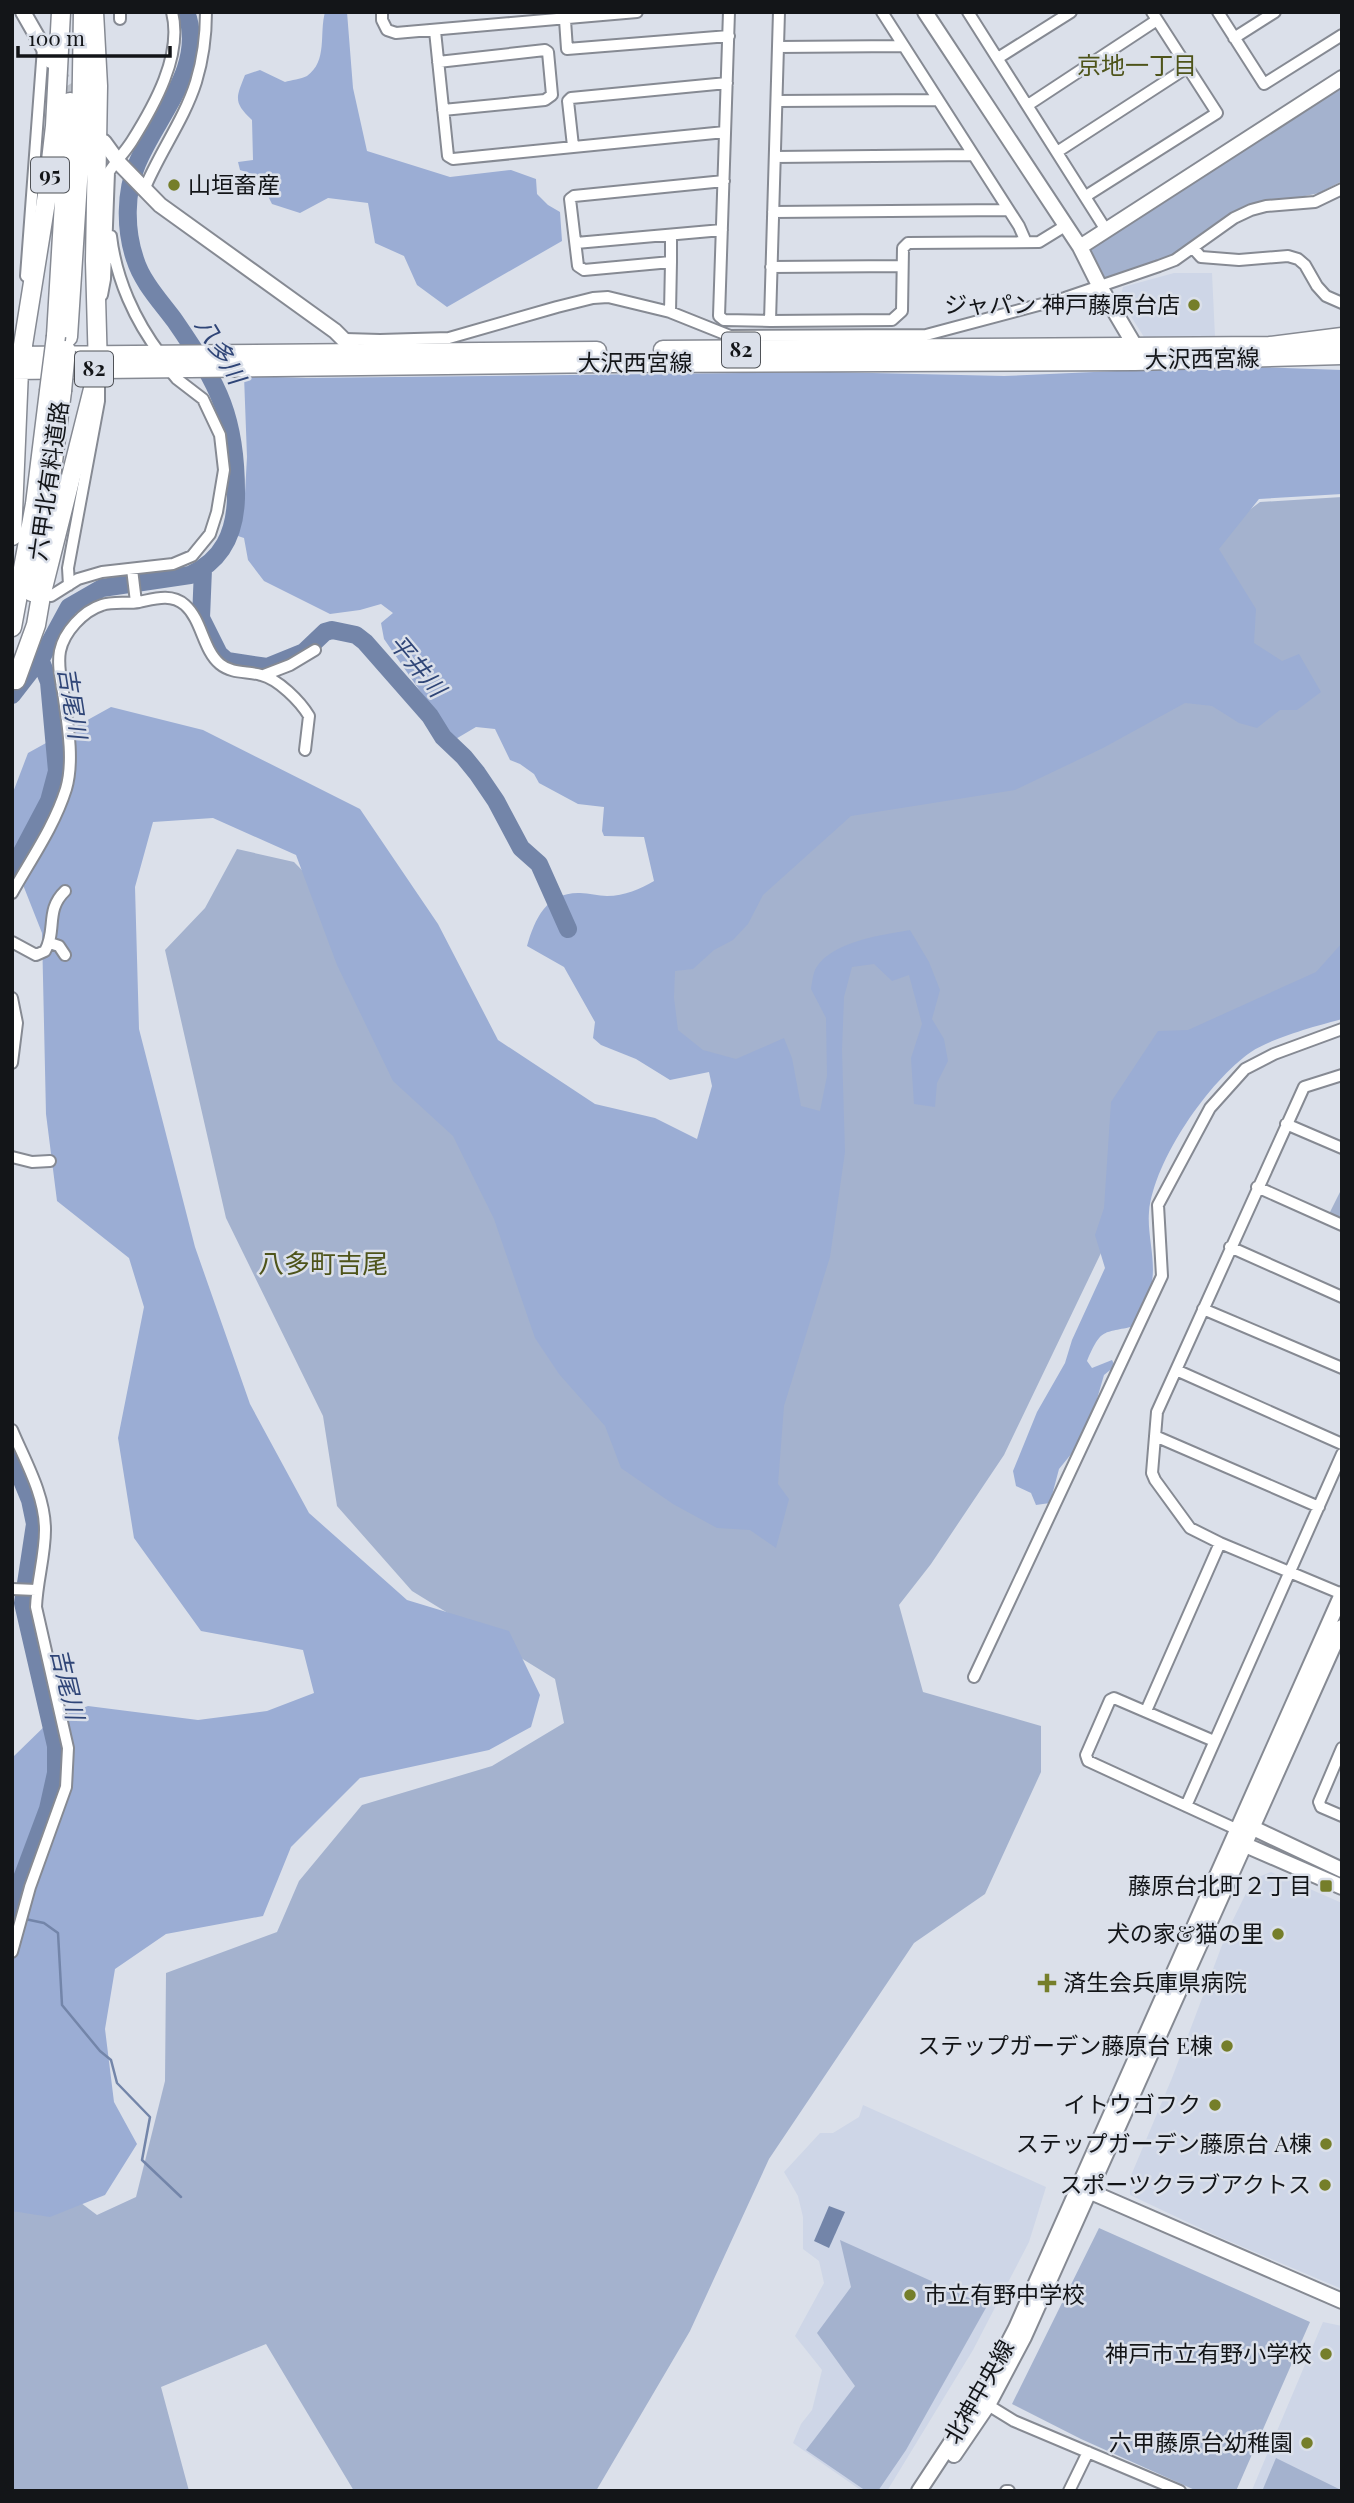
<svg xmlns="http://www.w3.org/2000/svg" width="1354" height="2503" viewBox="0 0 1354 2503" font-family="'Playfair Display','Noto Sans JP',serif">
<rect width="100%" height="100%" fill="#dbe0ea"/>
<path fill="#ced6e7" d="M1174 273H1212L1215 337H1144L1120 299 1123 287Z
M1271 1872 1342 1903V2289L1217 2236 1130 2195V2178L1172 2078 1227 1932 1253 1879Z
M863 2105 1046 2187 1029 2242 973 2350 887 2491H862L793 2443 801 2424 812 2410 822 2370 795 2336 824 2283 819 2261 803 2249V2217L798 2196 784 2172 820 2133H833L859 2117Z
M1323 2322 1342 2326V2491H1254L1252 2490Z"/>
<path fill="#a4b2ce" d="M1342 78V181L1319 193 1249 208 1180 254 1099 285 1080 247Z
M1342 497V954L1326 973 1209 1028 1004 1455 931 1564 899 1605 923 1692 1041 1726V1772L985 1894 914 1943 769 2159 690 2331 596 2491H354L266 2344 161 2387 189 2491H12V2158L17 2155 97 2215 136 2197 165 2081 166 1973 277 1932 299 1881 362 1805 492 1766 564 1723 555 1679 412 1591 337 1506 323 1416 226 1218 165 950 205 908 237 849 294 862 572 1145 697 1200 744 1076 620 1016 636 941 1166 573 1260 502Z
M1342 1188V1219L1329 1214Z
M1099 2228 1310 2322 1236 2491H1197L1081 2439 1012 2404Z
M840 2240 987 2306 906 2450 878 2491H866L806 2450 855 2386 817 2333 851 2287Z
M1276 2458 1339 2489V2491H1269L1263 2489Z"/>
<path fill="#9badd4" d="M325 12H347L353 88 367 151 450 177 511 170 536 179 537 194 548 205 560 212 562 241 447 307 417 285 404 256 375 243 368 203 328 198 300 213 272 204 258 176 240 170 238 162 253 160 252 120C233 102 236 98 245 75L260 70 285 82C291 80 301 79 307 76 328 61 319 34 325 12Z
M1228 366 1342 370V494L1259 499 1219 549 1256 609 1254 643 1282 661 1299 654 1321 692 1297 710H1280L1257 728 1239 723 1212 706 1185 703 1103 748 1015 790 851 816 763 895 748 924 733 940 714 950 693 969 675 971 674 998 678 1030 703 1050 736 1059 784 1038 792 1058 801 1106 820 1111 827 1076 826 1018 811 989C812 983 813 973 816 968 832 941 883 935 910 930L929 962 940 990 932 1019 944 1039 948 1061 937 1083 935 1107 914 1104 911 1058 922 1024 909 975 892 981 874 964 852 967 844 997 842 1050 845 1152 830 1257 784 1406 778 1484 789 1499 776 1548 750 1530 717 1528 673 1504 621 1468 605 1426 559 1374 535 1338 494 1219 453 1136 393 1081 337 965 296 855 213 818 153 822 135 887 139 1029 195 1247 250 1404 309 1513 407 1600 509 1631 540 1695 531 1727 489 1750 360 1778 291 1847 263 1916 166 1934 115 1969 105 2029 114 2102 137 2144 105 2195 50 2217 12 2211 14 1756 51 1720 88 1706 198 1720 267 1711 314 1693 303 1650 201 1631 134 1538 118 1438 144 1307 129 1258 57 1201 46 1114 42 933 12 857V795L28 753 111 707 203 730 360 809 438 924 498 1040 595 1104 655 1118 697 1139 712 1086 709 1072 670 1080 636 1059 601 1045 593 1038 595 1022 564 967 527 946C535 918 547 892 580 893 589 893 598 896 607 896 625 896 640 889 654 881L644 837 604 836 602 831 604 807 578 804 539 783 534 774 520 764 510 760 495 729 476 727 454 740 384 639 381 623 393 613 381 604 360 610 330 614 264 581 248 560 244 538 229 533 245 493 247 457 244 376 306 378 829 372 1004 376Z
M1342 943V1019C1319 1025 1269 1039 1251 1052 1209 1081 1154 1160 1149 1212 1147 1236 1157 1262 1151 1287 1149 1300 1140 1314 1135 1326 1102 1334 1102 1327 1087 1361L1092 1368 1112 1360 1115 1366 1104 1375 1095 1406 1081 1442 1059 1469 1050 1503 1036 1505 1031 1493 1016 1486 1013 1471 1037 1412 1065 1363 1072 1340 1105 1268 1095 1235 1104 1208 1111 1102 1158 1031 1188 1030 1316 972Z"/>
<path fill="#7385a9" d="M829 2206 845 2212 829 2248 814 2241Z"/>
<g fill="none" stroke-linecap="round" stroke-linejoin="round">
<path stroke="#7385a9" stroke-width="2.5" d="M25 1919 44 1923 58 1933 62 2005 100 2051 111 2060 117 2083 150 2117 142 2160 181 2197"/>
<path stroke="#7385a9" stroke-width="18" d="M203 569 201 618 219 654 227 661 267 667 304 652 325 632 332 630 356 635 365 642 430 716 443 737 464 757 477 773 496 801 521 848 539 864 568 929
M12 695 43 655 69 607 102 588 190 575C223 560 235 533 236 498 237 418 219 385 175 321 161 302 142 282 135 259 125 230 125 192 137 164 156 117 207 66 186 12
M12 871 49 801 57 771 49 682 40 659
M12 1456 30 1500 35 1524 23 1603 56 1746V1773L48 1809 21 1881 12 1922"/>
<path stroke="#bdc2ca" stroke-width="14" stroke-dasharray="14 7" stroke-linecap="butt" d="M56 68 83 110"/>
<g stroke="#868a93" stroke-width="14">
<path id="minor" d="M120 12V19
M382 12V20L387 30 396 33 637 12
M729 12 719 316 724 320 770 321
M779 12 770 321 892 320 902 311 903 248 908 243 1039 242 1065 226
M882 12 1019 226 1026 242
M968 12 1106 230
M1218 12 1264 84 1342 35
M565 20 567 49 729 36
M435 31 448 156 453 159 725 132
M1234 38 1275 12
M778 47 903 46
M998 58 1071 12
M438 62 545 50 548 52 552 95 545 100 443 110
M777 101 937 100
M1028 105 1157 20
M573 146 568 101 571 98 727 83
M1057 152 1188 67
M775 157 973 155
M144 190C159 153 184 120 196 82 203 59 206 36 206 12
M1086 196 1217 113 1152 12
M773 212 1007 210
M671 235V262L584 270 578 266 570 199 574 196 724 181
M111 236C116 279 135 321 161 355
M576 243 722 230
M1193 248 1201 257 1239 260 1288 256 1298 259 1305 265 1317 286 1326 296 1342 303
M771 267 902 266
M26 276 43 48
M102 295 105 279 109 172C116 161 125 152 132 141 154 106 183 55 172 12
M670 312 671 262
M345 339 380 340 449 338 557 307 593 298 608 297 670 312 730 336 926 335 1065 298 1159 266 1175 260 1234 218 1251 210 1266 206 1315 202 1342 189
M132 569 136 602
M69 585 68 568 99 401V386
M51 596 78 579 102 572 173 564 192 556 210 534 217 512 224 470 220 435 203 399 177 379 168 368
M264 675 290 665 315 650
M12 893C31 859 54 827 66 789 74 762 68 726 64 699 62 683 57 667 60 651 64 632 83 611 102 605 113 601 127 604 139 602 154 599 171 593 185 605 202 620 203 650 220 664 232 674 248 671 261 675 278 679 300 701 309 716L305 750
M12 942 36 955 45 951C57 930 45 910 65 891
M50 943 59 946 65 955
M12 998 17 1023 12 1063
M1286 1124 1342 1148
M12 1157 32 1162 50 1161
M1257 1187 1342 1225
M1230 1247 1342 1297
M1203 1309 1342 1368
M1176 1370 1342 1444
M12 1430C25 1461 45 1495 45 1530 45 1556 37 1581 36 1607L68 1748 66 1787 30 1887 12 1952
M1155 1436 1319 1507
M12 1589 36 1590
M1342 1594 1220 1543 1190 1528 1155 1480 1152 1473 1157 1412 1304 1087 1342 1075
M974 1677 1162 1276 1158 1205 1210 1108 1245 1069 1274 1054 1342 1029
M1146 1711 1220 1543
M1214 1741 1114 1698 1110 1700 1086 1755 1088 1761 1236 1829
M1342 1748 1319 1802 1321 1807 1342 1816
M1186 1806 1342 1454
M988 2405 1014 2421 1180 2491
M1006 2491H1009
M1069 2491 1088 2452"/>
</g>
<g stroke="#868a93" stroke-width="18">
<path id="tertiary" d="M23 12 51 61
M925 12 1080 247 1099 285 1135 346V356
M104 142 120 164 160 205 335 331 357 353
M1080 247 1342 78
M1244 1828 1251 1827 1342 1870
M1240 1837 1243 1844 1342 1887
M1084 2189 1342 2301
M954 2455 988 2405 1024 2337 1342 1627
M919 2491 977 2403 1016 2328 1342 1594"/>
</g>
<g stroke="#868a93" stroke-width="21">
<path id="primary" d="M56 336 70 102
M68 337 81 135 83 12
M1270 346 1342 337
M663 350 1269 346
M12 356 597 351
M12 370 608 363 1135 361 1342 355
M12 536 19 370 47 195 55 126 61 12
M32 592 50 485 62 391
M12 627 35 504 49 391
M16 680 36 625 41 596 98 369 95 261 98 86 94 12"/>
</g>
<use href="#minor" stroke="#fff" stroke-width="10"/>
<use href="#tertiary" stroke="#fff" stroke-width="14"/>
<use href="#primary" stroke="#fff" stroke-width="18"/>
<g stroke="#868a93" stroke-width="21" stroke-linecap="butt">
<path id="primary-bridge" d="M49 391 56 336
M62 391 66 350"/>
</g>
<use href="#primary-bridge" stroke="#fff" stroke-width="18"/>
</g>
<g fill="#757e2a" stroke="#dbe0ea" stroke-width="2.5">
<circle cx="174" cy="185" r="7"/>
<circle cx="1194" cy="305" r="7"/>
<rect x="1319" y="1879" width="14" height="14" rx="3.5"/>
<circle cx="1278" cy="1934" r="7"/>
<path d="M1043.5 1972.5h7v7h7v7h-7v7h-7v-7h-7v-7h7z"/>
<circle cx="1227" cy="2046" r="7"/>
<circle cx="1215" cy="2105" r="7"/>
<circle cx="1326" cy="2144" r="7"/>
<circle cx="1325" cy="2185" r="7"/>
<circle cx="910" cy="2295" r="7"/>
<circle cx="1326" cy="2354" r="7"/>
<circle cx="1307" cy="2443" r="7"/>
</g>
<g text-anchor="middle" stroke-width="5" stroke-linejoin="round" paint-order="stroke">
<g fill="#dbe0ea" stroke="#4f5257" stroke-width="2">
<rect x="31" y="157.5" width="38" height="35" rx="5"/>
<rect x="722" y="332.5" width="38" height="35" rx="5"/>
<rect x="75" y="351.5" width="38" height="35" rx="5"/>
</g>
<g font-size="21" font-weight="bold" fill="#131518">
<text x="50" y="182">95</text>
<text x="741" y="357">82</text>
<text x="94" y="376">82</text>
</g>
<g font-size="23" fill="#131518" stroke="#dbe0ea" text-anchor="end">
<text x="188" y="193" text-anchor="start">山垣畜産</text>
<text x="1180" y="313">ジャパン 神戸藤原台店</text>
<text x="1312" y="1894">藤原台北町２丁目</text>
<text x="1264" y="1942">犬の家&amp;猫の里</text>
<text x="1063" y="1991" text-anchor="start">済生会兵庫県病院</text>
<text x="1213" y="2054">ステップガーデン藤原台 E棟</text>
<text x="1201" y="2113">イトウゴフク</text>
<text x="1312" y="2152">ステップガーデン藤原台 A棟</text>
<text x="1311" y="2193">スポーツクラブアクトス</text>
<text x="924" y="2303" text-anchor="start">市立有野中学校</text>
<text x="1312" y="2362">神戸市立有野小学校</text>
<text x="1293" y="2451">六甲藤原台幼稚園</text>
</g>
<g font-size="23" fill="#131518" stroke="#dbe0ea">
<text transform="translate(1202 359) rotate(-1)" y="8">大沢西宮線</text>
<text x="635" y="371">大沢西宮線</text>
<text transform="translate(49 481) rotate(-82)" y="8">六甲北有料道路</text>
<text transform="translate(979 2392) rotate(-60)" y="8">北神中央線</text>
</g>
<g font-size="24" fill="#4e541a" stroke="#dbe0ea">
<text x="1137" y="74">京地一丁目</text>
</g>
<g font-size="24" font-style="italic" fill="#2f4577" stroke="#dbe0ea">
<text transform="translate(220 351) rotate(59)" y="8">八多川</text>
<text transform="translate(417 666) rotate(50)" y="8">平井川</text>
<text transform="translate(72 703) rotate(81)" y="8">吉尾川</text>
<text transform="translate(67 1684) rotate(77)" y="8">吉尾川</text>
</g>
<g font-size="26" fill="#4e541a" stroke="#dbe0ea">
<text x="323" y="1273">八多町吉尾</text>
</g>
</g>
<rect width="1354" height="2503" fill="none" stroke="#131518" stroke-width="28"/>
<path d="M18 46v10h152v-10" fill="none" stroke="#131518" stroke-width="3.5"/>
<text x="28" y="46" font-size="21" fill="#131518" stroke="#dbe0ea" stroke-width="5" paint-order="stroke">100 m</text>
</svg>
